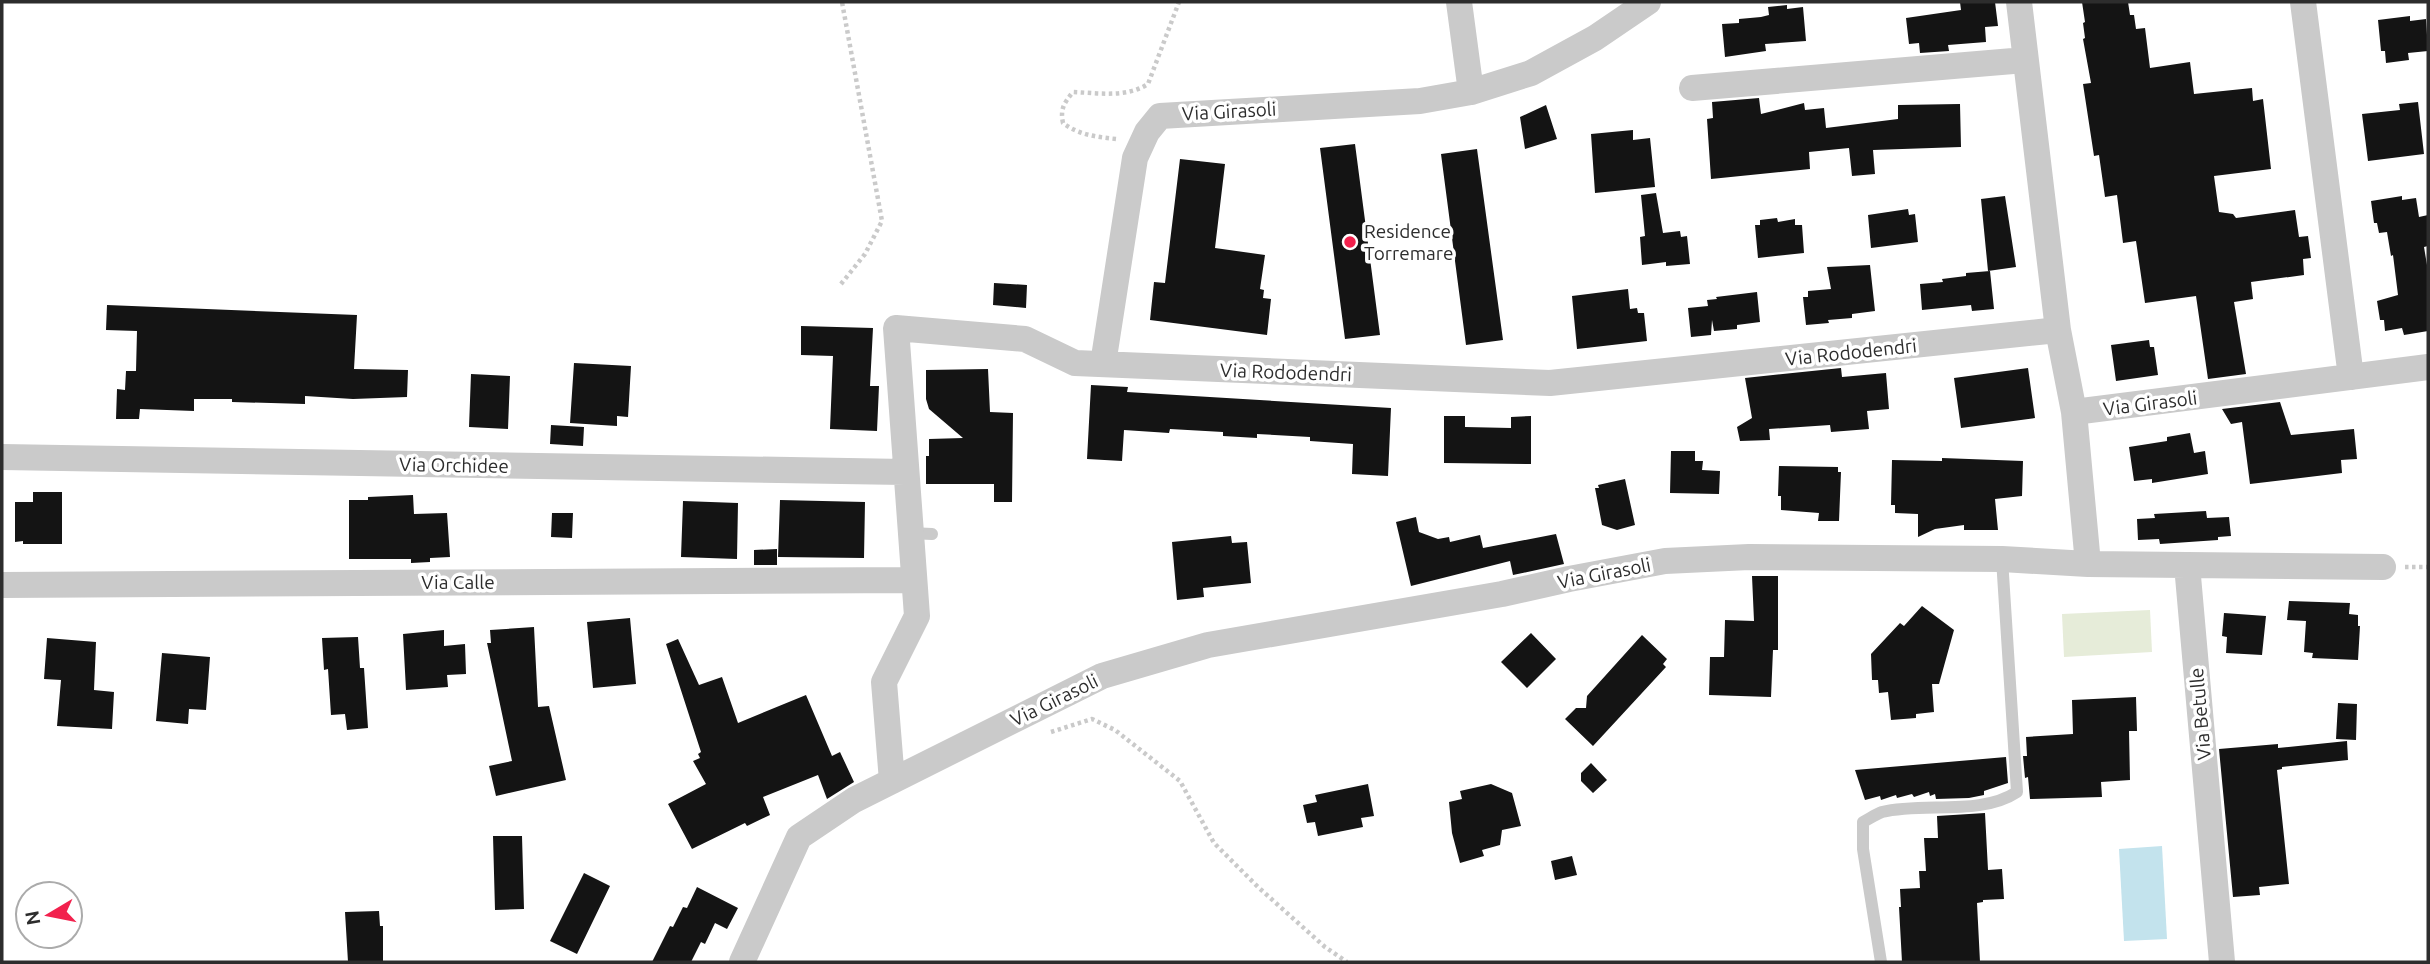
<svg xmlns="http://www.w3.org/2000/svg" width="2430" height="964" viewBox="0 0 2430 964" font-family="Ubuntu,sans-serif">
<rect width="100%" height="100%" fill="#fff"/>
<path fill="#e6ecd9" d="M2150 610 2152 652 2064 657 2062 614Z"/>
<path fill="#c3e3ed" d="M2162 846 2167 939 2124 941 2119 849Z"/>
<path fill="#141414" d="M1960 2H1995L1998 26 1985 27 1986 42 1948 45 1949 51 1920 53 1919 43 1909 44 1906 18 1961 10Z
M2082 2H2128L2130 15H2134L2136 29 2145 28 2150 68 2190 62 2194 94 2252 88 2253 101 2263 99 2271 169 2214 176 2219 212 2233 214 2236 218 2295 210 2299 237 2308 236 2311 258 2303 259 2304 275 2251 282 2253 299 2234 302 2246 374 2208 379 2196 296 2145 303 2136 241 2123 243 2117 195 2105 197 2099 155 2094 156 2083 84 2091 83 2083 39 2085 38 2083 23 2085 22Z
M1787 5V9L1803 7 1806 41 1765 44 1766 51 1725 57 1722 24 1739 23V19L1761 17 1769 15 1768 7Z
M2410 16V21L2426 19 2428 51 2408 53 2409 60 2386 63 2385 51H2381L2378 20Z
M1759 98 1761 114 1804 103 1805 110 1824 108 1826 128 1898 119V105L1960 104 1961 147 1873 150 1875 174 1852 176 1849 148 1809 152 1810 169 1711 179 1707 119 1713 118 1712 102Z
M2418 102 2424 154 2368 161 2362 114 2400 110 2399 104Z
M1546 105 1557 139 1525 149 1520 117Z
M1633 130V140L1650 138 1655 187 1595 193 1591 134Z
M1355 144 1380 335 1345 339 1320 148Z
M1477 149 1503 340 1466 345 1441 154Z
M1180 159 1225 164 1215 248 1265 255 1260 289 1264 290 1263 298 1271 299 1267 335 1150 320 1154 282 1165 283Z
M1656 193 1663 233 1680 231 1681 237 1687 236 1690 264 1666 266V262L1642 265 1640 237 1645 236 1641 195Z
M2005 196 2016 267 1988 271 1981 199Z
M2402 196V200L2416 198 2419 217 2428 215V246L2424 247 2428 271V331L2404 335 2402 328 2385 331 2384 320H2380L2377 301 2398 295 2393 255 2391 256 2387 232 2379 233 2377 223H2374L2371 201Z
M1908 209 1909 215 1915 214 1918 242 1871 248 1868 215Z
M1777 218 1778 222 1795 219V225H1802L1804 253 1758 258 1755 225H1760V220Z
M1870 265 1875 311 1852 314V318L1828 320 1829 323 1806 325 1803 297H1808V291L1831 289 1827 267Z
M1990 271 1994 309 1972 311 1971 305 1922 310 1920 284 1943 282 1942 279 1966 276V273Z
M994 283 1027 285 1026 308 993 305Z
M1628 289 1630 309 1637 308 1638 313H1644L1647 341 1577 349 1572 296Z
M1757 292 1760 322 1737 325V329L1714 331 1712 320 1711 335 1691 337 1688 308 1708 306 1707 300 1717 299 1716 297Z
M107 305 357 315 354 369 408 370 407 397 353 399 305 396V404L232 402V399H194V411L140 409 139 419H116L117 389 125 390 126 371H136L137 331 106 330Z
M801 326 873 328 870 386H879L877 431 830 429 833 356 801 355Z
M2149 340 2150 347H2154L2158 375 2116 381 2111 345Z
M574 363 631 366 628 417 617 416V426L570 423Z
M1841 368 1842 377 1886 373 1889 409 1867 411 1869 429 1831 432 1830 425 1769 429 1770 440 1740 441 1737 427 1752 418 1745 378Z
M2028 368 2035 418 1961 428 1954 378Z
M988 369 990 412 1013 413 1012 502H994V484H926V456H929V439L963 438 929 409 926 399V370Z
M471 374 510 376 508 429 469 427Z
M1091 385 1128 387 1127 392 1391 408 1388 476 1352 474 1353 444 1310 441V437L1257 434V438L1223 436V432L1170 429 1169 433 1124 430 1122 461 1087 459Z
M2280 402 2291 435 2354 429 2357 459 2341 460 2342 473 2250 484 2242 422 2231 424 2222 409Z
M1444 416H1465V427L1511 428V417L1531 416V464L1444 463Z
M551 425 584 427 583 446 550 444Z
M2190 433 2194 453 2205 451 2208 474 2152 483V479L2134 481 2129 447 2167 441V437Z
M1671 451H1695V461H1703L1702 470 1720 471 1719 494 1670 493Z
M1942 458 2023 461 2022 496 1995 499 1998 530H1964V525L1935 529 1918 537V514L1895 513V505H1891L1892 460 1942 461Z
M1779 466 1838 467V472H1841L1839 521H1818L1819 513 1781 510V496H1778Z
M1625 479 1635 525 1617 530 1602 525 1595 488H1599L1598 485Z
M33 492H62V544H23V541L15 542V502H33Z
M413 495 414 514 447 513 450 557 430 558V562L411 563V559H349V500H368V497Z
M780 500 865 502 864 558 778 557Z
M683 501 738 503 737 559 681 557Z
M2206 511 2207 518 2229 517 2231 536 2218 537V540L2160 544 2159 539 2138 540 2137 519 2155 518 2154 514Z
M552 513H573L572 538 551 537Z
M1416 517 1419 532 1438 539 1449 537 1450 542 1480 535 1483 548 1556 534 1564 564 1513 575 1510 561 1411 586 1396 522Z
M1231 536 1232 543 1247 542 1251 583 1203 588 1204 597 1177 600 1172 542Z
M777 549V565H754V550Z
M1752 576H1778V650H1773L1771 697 1709 695 1710 657H1724L1725 620 1754 621Z
M2289 601 2350 603 2349 614 2358 615V626H2360L2358 660 2312 658 2313 653 2304 652 2306 621 2287 620Z
M1922 606 1954 630 1939 684H1932L1934 712 1916 714V718L1891 720 1888 692 1879 693 1878 680H1872L1871 654 1900 623 1904 626Z
M2224 613 2266 616 2262 655 2226 653 2227 637 2222 636Z
M630 618 636 684 593 688 587 622Z
M534 627 538 707 549 706 566 780 496 796 489 766 512 761 487 643H491L490 630Z
M444 630V646L465 644 466 674 447 675 448 687 406 690 403 634Z
M1531 633 1556 659 1527 688 1501 662Z
M1642 635 1667 659 1663 664 1666 667 1593 746 1565 719 1576 708H1586L1587 696Z
M358 637 360 668H364L368 728 347 730 345 714 331 715 328 669 324 670 322 638Z
M47 638 96 642 94 690 114 692 112 729 57 726 61 680 44 679Z
M678 639 699 685 722 677 738 723 806 695 832 756 840 752 854 782 827 799 818 775 763 797 770 815 747 826 745 823 692 849 668 804 706 784 693 761 700 758 698 754 701 752 666 644Z
M162 653 210 657 206 710 189 709 188 724 156 721Z
M2136 697 2137 731H2129L2130 780 2101 782 2102 797 2030 799 2028 777 2025 778 2023 756H2027L2026 737 2073 734 2072 700Z
M2338 703 2357 704 2356 740 2336 739Z
M2347 741 2348 760 2282 767V769L2277 770 2289 884 2259 887 2260 895 2233 897 2219 749 2278 744V748Z
M2006 757 2008 783 1984 791V795L1969 798 1936 799 1935 794 1930 796 1929 792 1914 797 1912 794 1897 798 1896 795 1881 800 1880 796 1865 800 1855 770Z
M1591 763 1607 780 1593 793 1581 781V773Z
M1368 784 1374 816 1361 818 1363 827 1318 836 1315 822 1307 823 1303 805 1317 802 1315 795Z
M1491 784 1512 793 1521 826 1502 830 1500 845 1482 850 1484 856 1460 863 1452 833 1449 802 1462 799 1460 791Z
M1985 813 1988 870 2002 869 2004 899 1983 900V902L1977 903 1980 962H1902L1899 907H1901L1900 889 1920 888 1919 871H1926L1924 838H1938L1937 816Z
M493 836H522L524 909 495 910Z
M1572 856 1577 875 1555 880 1551 861Z
M584 873 610 886 577 954 550 941Z
M697 887 738 908 727 929 715 923 705 944 701 942 691 962H652L670 926 673 927 683 907 687 908Z
M379 911 380 926H383V962H348L345 912Z"/>
<g fill="none" stroke-linecap="round" stroke-linejoin="round">
<path stroke="#cacaca" stroke-width="4.5" stroke-dasharray="3.5 3.5" stroke-linecap="butt" d="M1116 139C1097 137 1079 135 1063 123 1060 109 1064 103 1073 92 1098 93 1126 98 1148 84L1179 2
M841 284 865 254 882 221 842 2
M2405 567H2428
M1051 732 1092 719 1115 730 1180 781 1214 843 1258 887 1325 947 1347 962"/>
<path stroke="#cacaca" stroke-width="12" d="M910 533 932 534
M1881 962 1863 849V822C1869 819 1876 814 1882 812 1924 802 1981 816 2017 792L2002 559"/>
<path stroke="#cacaca" stroke-width="26" d="M1459 2 1471 92
M2019 2 2058 330
M2303 2 2351 377
M1692 88 2025 60
M1103 364 1135 158 1147 132 1160 116 1420 101 1471 92 1531 73 1595 38 1648 2
M2 457 905 472
M2088 564 2187 565 2222 962
M2187 565 2383 567
M2 585 914 580
M892 781 884 682 917 616 896 328 1025 339 1075 363 1550 383 2058 330 2074 412
M742 962 799 837 854 800 1102 676 1208 645 1502 594 1569 579 1665 561 1749 557 2002 559 2088 564 2074 412 2428 367"/>
</g>
<circle fill="#f2214d" stroke="#fff" stroke-width="2.5" cx="1350" cy="242" r="7"/>
<g text-anchor="middle" stroke-width="7" stroke-linejoin="round" paint-order="stroke">
<g font-size="19" fill="#2d2d2d" stroke="#fff">
<text transform="translate(1229 111) rotate(-3)" y="7">Via Girasoli</text>
<text transform="translate(1851 352) rotate(-6)" y="7">Via Rododendri</text>
<text transform="translate(1286 372) rotate(2)" y="7">Via Rododendri</text>
<text transform="translate(2150 403) rotate(-7)" y="7">Via Girasoli</text>
<text transform="translate(454 465) rotate(1)" y="7">Via Orchidee</text>
<text transform="translate(1604 573) rotate(-11)" y="7">Via Girasoli</text>
<text x="458" y="589">Via Calle</text>
<text transform="translate(1054 700) rotate(-26)" y="7">Via Girasoli</text>
<text transform="translate(2200 714) rotate(-95)" y="7">Via Betulle</text>
</g>
<g font-size="19" fill="#2d2d2d" stroke="#fff" text-anchor="start">
<text x="1364" y="238">Residence<tspan x="1364" dy="22">Torremare</tspan></text>
</g>
</g>
<rect width="2430" height="964" fill="none" stroke="#2d2d2d" stroke-width="7"/>
<g transform="translate(49 915) rotate(260)"><circle r="33" fill="#ffffff" stroke="#ababab" stroke-width="2"/>
<path d="M0-5L12 26L0 18L-12 26Z" fill="#f2214d"/>
<text y="-10" font-size="19" font-weight="bold" text-anchor="middle" fill="#2d2d2d">N</text>
</g>
</svg>
